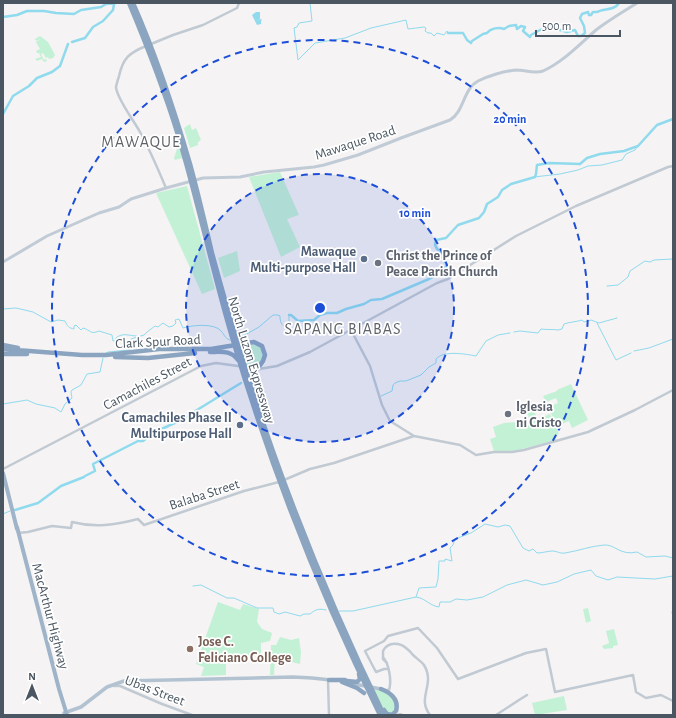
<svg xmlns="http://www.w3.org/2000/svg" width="676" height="718" viewBox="0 0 676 718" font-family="'Alegreya Sans',sans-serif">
<rect width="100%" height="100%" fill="#f5f3f3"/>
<path fill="#c3f1d5" d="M40 36 48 42 55 55 53 58 49 59 48 57 46 58 43 53 41 54 44 60 46 59 47 61 44 62 42 59 37 61 35 59 41 57 39 53H37L36 51 40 49 36 42 41 39 36 41 35 39Z
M190 124 192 130 196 128 201 140 198 142V145L190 148 184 128Z
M176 135 184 159H182V158L175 160 174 158 177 149 175 139 170 140V137Z
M280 172 299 215 287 219 300 247 281 257 249 177Z
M187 186 215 289 202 294 156 193Z
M237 251 240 271 224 278 218 258Z
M250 344 259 345 264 355 257 368 246 367 240 346Z
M571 384 588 420 572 428 569 421 557 426 548 407 558 403 556 398 546 402 543 396 557 391V390Z
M531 401 537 419 550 414 559 434 555 436 556 440 515 451H494L490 439 496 437 493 427 504 423 530 421 524 403Z
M218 602 240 610 243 604 259 609 257 622 262 629 272 633 270 641 261 643V654L226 657V675L201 676 204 667 196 664Z
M588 608 591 621 586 623 583 609Z
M614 629 618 645 613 646V648L604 649 602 646 609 643 606 631Z
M280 637 291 640 299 638 301 652 300 664 275 658 274 675H270L271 645H276Z
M372 688C384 691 390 694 396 704L392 714 385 711Z
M564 696 567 710 535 715 532 703Z"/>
<path fill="#90daee" d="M256 12H260V19L256 21 261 19 262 20 261 21V24L257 25 252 15Z"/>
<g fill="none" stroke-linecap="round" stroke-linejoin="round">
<path stroke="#90daee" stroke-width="1" d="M306 3H310L312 21 299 23 297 27 294 28 298 60 315 43 345 38 371 28 406 20 408 29 424 27 426 28 425 31 428 33H431L434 36 437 33 444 35 447 31 448 33
M534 177 560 174 578 170 588 166 602 165 622 160 626 154 635 150 638 146
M607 286 618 285 628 277 630 271 645 261 650 262 654 260 673 259
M3 309 16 308 33 312 51 322 58 320 65 321C67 326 69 328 74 329V326L76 325 81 330 83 328C91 330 90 335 99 331L112 335 113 341H115L116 338C123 332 129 336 137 336
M597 323 616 360 631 353
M514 332 520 331 538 333 541 329C547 330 554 329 558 330L562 329 564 324C569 322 576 322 582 320L584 322 591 320 599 323 617 318
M237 338 243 336 259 327 273 315H278L280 316C280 322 281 325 287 328L289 327V315
M634 351 649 348 673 339
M106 353 108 352 129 350 131 339 144 335 147 332 155 326 158 327 163 323 169 327 173 326 176 323 175 320 179 319 183 328C192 325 215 323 221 331 225 335 224 338 230 340
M381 396 392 391 393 385 395 383 400 381H406L421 375 429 367 436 363V359C444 350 465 354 476 356L486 341 498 335 510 333
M3 404 27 400 36 404 55 408 61 412 65 404 72 398 71 392 72 390 81 385 87 374 100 372 103 358
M3 514 10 511
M193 586 201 585 227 598H234L257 608H273L274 612 279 614 285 612 300 616 304 614H310C315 610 318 608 326 610
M416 597 419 588 436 587 438 579 439 561H445V559L452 561 450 548 453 545 455 539 471 533 485 524 498 527 505 525 510 526 523 548 529 551 533 549 537 553C543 553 547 551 553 551 557 551 560 554 565 553 578 551 591 546 604 545 615 544 620 556 637 552L646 557 665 556 673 558
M339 611H353L416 597C425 598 430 606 439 607L440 602H450L456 599 467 600 483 597 507 585 526 580 543 585 557 582 574 574 591 570 596 576 608 580 617 577 655 579 673 576
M672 613 673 608"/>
<path stroke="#90daee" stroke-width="2.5" d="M3 17 17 15 27 11H44L56 13 74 14 81 10 101 7 106 4 116 3
M448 33H463L467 40 471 43 472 41 483 34 487 33C491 28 499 27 504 29L509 26 516 25 517 29 521 26 525 27 523 31 530 37 531 35 551 24 553 25V28L567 32 575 30 578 36H581L585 33 584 26 580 18 582 14 588 12 589 15H591L593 12H597C604 8 614 11 619 3
M72 42 85 38 93 27 103 21 113 10 114 4
M3 114 13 96 29 86 37 78 52 72 60 66 68 44
M289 315H291L298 321 314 320 320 315 327 313H337L346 309 364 304 371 300 382 299 429 279 442 272 447 265 436 247 435 245 436 240 446 238 458 225 479 218 484 212 487 204 498 197 502 190 511 184 535 177 536 174 537 165 549 163 580 164 587 158 600 154 624 151 638 146 657 125 673 119
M85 476 95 471 93 464 138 441H143L153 433 179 421 241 383
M15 510 38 503 61 486 84 477"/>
<path stroke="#caccce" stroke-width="4.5" stroke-dasharray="4.5 2" stroke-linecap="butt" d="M400 715V713"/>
<path stroke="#c1cad2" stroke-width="2.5" d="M151 44 173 35 203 25 237 8 239 3
M146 46C129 53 123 58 119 76 118 80 116 85 116 88 119 102 133 119 140 132 150 150 158 169 166 188
M351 330 370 366 382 405 390 421 414 436 460 445 476 455 494 452H512L524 450 588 432 635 410 673 390
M3 469 201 366 216 363 259 369 277 366 310 352 437 283 448 279 516 236 576 206 668 167 673 166
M284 480 310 469 334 463 414 436
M18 533 28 532 52 526 71 528 72 522C95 528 115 525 138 519L144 525 244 491 279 482
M383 657C389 664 392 681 389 690H386
M387 663 383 659V651C386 645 392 643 398 644 404 645 409 650 413 655 416 658 422 662 424 665 436 685 416 697 430 715
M388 669H384L376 672 365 651 384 641 388 636 418 628 437 648 458 679 526 653 546 649 555 692 633 675 636 692 646 698 661 695 673 701
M328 680 329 715
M114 686H120L162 704 192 715
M496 715 519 700 527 695"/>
<path stroke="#c1cbd6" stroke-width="3" d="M3 262 47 236 99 213 119 207 131 199 166 188 203 178 240 177 264 172 314 167 324 165 358 155 401 138 450 120C464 112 463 89 478 81 488 76 504 71 516 70 525 70 534 74 543 71 563 62 580 44 596 30 609 20 623 12 637 3"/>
<path stroke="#b3c2d1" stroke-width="3.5" d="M349 683 381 689
M64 713 81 707 107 687 124 681 293 677 312 678 331 680"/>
<path stroke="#9fb4c9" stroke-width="4" d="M3 473 17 529
M17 527 59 689 67 715"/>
<path stroke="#8ba5c1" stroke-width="4.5" d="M129 3C147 46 164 90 178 135 198 201 212 270 232 337 270 466 320 594 380 715
M133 3C156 55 174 109 190 164 198 193 205 223 212 253 221 286 230 318 240 351 278 476 327 598 384 715
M3 345 18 348
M3 349 82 355H106L159 349H211L254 342 262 346 265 355 263 361 254 374 253 386
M210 352C221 352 231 350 238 360
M3 354H27
M115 357 148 358 195 353
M329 680H345
M347 681 357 682 360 679 359 674
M342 682 357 688 364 693
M381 689C391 693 399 700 396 711L392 715 387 714 384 710"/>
</g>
<circle cx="320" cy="308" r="134" fill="#1d4ed8" fill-opacity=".12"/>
<g fill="none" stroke="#1d4ed8" stroke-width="2" stroke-dasharray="7 5">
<circle cx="320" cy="308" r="134"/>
<circle cx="320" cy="308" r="268"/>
</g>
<g fill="#5c6f8a" stroke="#fff" stroke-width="1.5">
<circle cx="364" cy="259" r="4"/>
<circle cx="240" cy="425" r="4"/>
</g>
<g fill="#6b7280" stroke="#fff" stroke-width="1.5">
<circle cx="378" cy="263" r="4"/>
<circle cx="508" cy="414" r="4"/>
</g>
<circle fill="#8d6e63" stroke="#fff" stroke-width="1.5" cx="190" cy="649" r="4"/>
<g text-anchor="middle" stroke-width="3.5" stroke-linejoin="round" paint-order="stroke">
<g font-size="14" fill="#4a5661" stroke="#fff">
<text transform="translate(355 142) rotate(-18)" y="5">Mawaque Road</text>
<text transform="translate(158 341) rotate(-3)" y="5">Clark Spur Road</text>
<text transform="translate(252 360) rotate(73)" y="5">North Luzon Expressway</text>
<text transform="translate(147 383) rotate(-28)" y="5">Camachiles Street</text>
<text transform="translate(204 494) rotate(-18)" y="5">Balaba Street</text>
<text transform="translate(51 616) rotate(75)" y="5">MacArthur Highway</text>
<text transform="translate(155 690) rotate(21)" y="5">Ubas Street</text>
</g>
<g font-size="14" font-weight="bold" fill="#4e5e75" stroke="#fff" text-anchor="end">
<text x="356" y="256">Mawaque<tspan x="356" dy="16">Multi-purpose Hall</tspan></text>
<text x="232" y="422">Camachiles Phase II<tspan x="232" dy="16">Multipurpose Hall</tspan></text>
</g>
<g font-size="14" font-weight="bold" fill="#5b616d" stroke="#fff" text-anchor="start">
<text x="386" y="260">Christ the Prince of<tspan x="386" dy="16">Peace Parish Church</tspan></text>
<text x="516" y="411">Iglesia<tspan x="516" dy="16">ni Cristo</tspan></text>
</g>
<g font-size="14" font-weight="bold" fill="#785e54" stroke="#fff" text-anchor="start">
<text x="198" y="646">Jose C.<tspan x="198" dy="16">Feliciano College</tspan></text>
</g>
<g font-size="16" letter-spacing="1" fill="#5f6368" stroke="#fff">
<text x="141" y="147">MAWAQUE</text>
<text x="343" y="334">SAPANG BIABAS</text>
</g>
</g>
<circle cx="320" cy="308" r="6" fill="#1d4ed8" stroke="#fff" stroke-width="2"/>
<g font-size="12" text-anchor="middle" font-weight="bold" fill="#1d4ed8" stroke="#fff" stroke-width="3.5" stroke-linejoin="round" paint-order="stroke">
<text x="510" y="123">20 min</text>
<text x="415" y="217">10 min</text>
</g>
<rect width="676" height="718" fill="none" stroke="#4a5661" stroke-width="8"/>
<g transform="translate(32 686)" stroke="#ffffff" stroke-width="3" paint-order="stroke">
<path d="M0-3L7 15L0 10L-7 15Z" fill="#4a5661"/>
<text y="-6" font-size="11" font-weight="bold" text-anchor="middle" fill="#4a5661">N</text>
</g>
<path d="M536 30v6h84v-6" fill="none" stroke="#4a5661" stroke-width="2"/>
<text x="542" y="30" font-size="12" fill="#4a5661" stroke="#ffffff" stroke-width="3" paint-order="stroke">500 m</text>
</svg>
